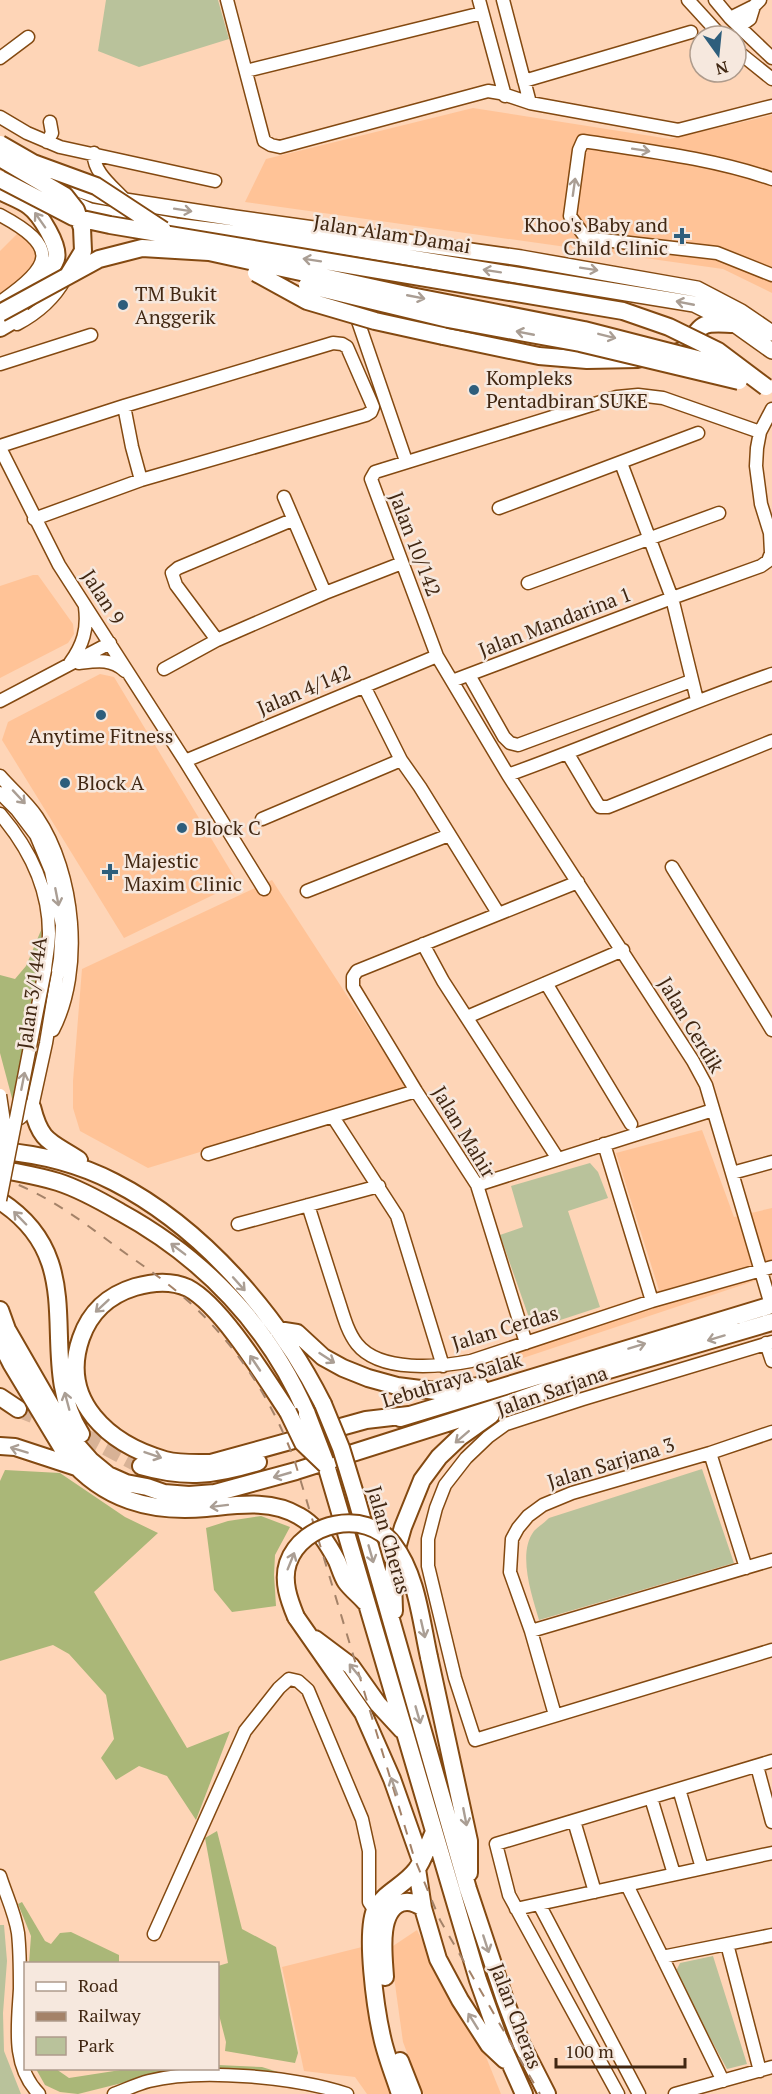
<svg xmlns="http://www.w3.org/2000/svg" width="772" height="2094" viewBox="0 0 772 2094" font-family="'PT Serif',serif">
<rect width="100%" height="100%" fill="#fed5b7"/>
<path fill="#ffc397" d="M473 108 670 139 772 115V293L723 269 245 202 266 159Z
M21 230 37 246V266L0 298V251Z
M33 575H38L73 624 74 634 68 643 0 678V586Z
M100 674 114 677 238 883 124 938 2 740 8 722Z
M272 880 407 1088 148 1168 80 1131 73 1108V1081L82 969Z
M702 1130 734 1217 772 1208V1275L520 1359 513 1340 659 1290 616 1153Z
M417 1930 448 1992 484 2052 501 2094H424L420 2087 403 2042 390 1948Z
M366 1946 392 2094H367L355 2077 304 2071 282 1967Z"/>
<path fill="#b9c29b" d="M106 0H218L229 39 139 67 98 51Z
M590 1163 598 1172 608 1198 568 1211 600 1307 533 1329 500 1235 523 1227 511 1186Z
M702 1469 734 1563 539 1620C532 1596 517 1553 534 1531 538 1527 544 1523 549 1518Z
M0 1925H4L7 1961 3 2013 4 2051 21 2094H0Z
M713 1956 747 2064 727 2069 675 1973 680 1963Z"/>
<path fill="#aab778" d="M42 928 38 975 13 1102 0 1053V975L15 979 26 966Z
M5 1470 60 1473 125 1517 158 1533 94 1592 187 1748 230 1731 196 1820 167 1776 139 1766 116 1780 101 1758 114 1739 106 1695 69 1654 53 1645 0 1661V1481Z
M261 1516 290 1527 275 1555 274 1575 276 1606 232 1612 214 1590 206 1528 228 1521Z
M217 1831 242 1929 276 1947 298 2053 295 2063 225 2051 226 2042 218 2011V1966L228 1963 205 1838Z
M22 1902 45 1941 51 1944 60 1933 71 1932 119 1955V1963H29L31 1936 18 1904Z
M218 2065 262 2067 294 2077 162 2073 78 2094 60 2092 45 2085 36 2069H56L69 2078 127 2069 218 2068Z"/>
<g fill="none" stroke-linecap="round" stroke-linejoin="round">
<path stroke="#d8b296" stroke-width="16" stroke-dasharray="16 8" stroke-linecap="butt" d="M18 1409 92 1440 141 1466"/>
<g stroke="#834911" stroke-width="15">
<path id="minor" d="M227 0 264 141 271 145 280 147 488 91 500 93 530 103 678 130 772 106
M479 0 505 96
M503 0 530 103
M688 0 721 36
M715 0 730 18 772 58
M730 18 754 6 760 0
M739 27 750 19 754 6
M736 50 772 79
M0 58 28 37
M246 71 482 13
M524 81 691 32
M0 117 27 133 60 147 215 181
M47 142 52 133 50 122
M94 153C92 171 113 187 123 198
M772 179C711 158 647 151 583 141L579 150 570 216 586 238 717 253 772 275
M0 215C60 247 53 266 0 302
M347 289 406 461
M17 324C36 314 54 299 65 279
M0 364 91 335
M124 406 132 447 141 480
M760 432 663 398 638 395 617 397 375 472 371 479 437 656 508 775 693 1061 706 1085 771 1305
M0 446 124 406 333 343 342 344 347 347 371 402 373 407 371 412 366 415 141 480 34 519
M0 448 59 565 185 761 264 889
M621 463 672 598 697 700
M284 497 325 593
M499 508 698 433
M528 583 719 513
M217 640 176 585 172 573 178 568 292 520
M70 663C83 645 88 629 85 607
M79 663C96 661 111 658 125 671
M164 669 217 640 325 593 402 563
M469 675 504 737 510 743 518 745 691 681
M452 681 672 598 761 566 768 561 771 553 770 533 761 504 756 466 757 448 760 432 772 409
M364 686 401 760 420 787 498 913
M0 701 110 643
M568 754 597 803 600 807H608L772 741
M185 761 437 656
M508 775C597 743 683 705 772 674
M0 776C12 790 27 802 37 817 75 873 84 970 53 1030
M0 793 17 810 36 835 51 871 62 925 60 959 46 1043 32 1107 20 1118 7 1120
M0 814C29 848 49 887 49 933 49 945 46 958 45 970
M262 819 401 760
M672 867 772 1030
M307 891 449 835
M423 944 443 981 558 1159
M546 983 631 1124
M467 1017 623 950
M333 1117 397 1216 443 1366
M604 1144 652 1301
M208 1154 416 1091
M732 1173 772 1162
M477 1185 713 1110
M308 1205C317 1234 327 1264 336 1293 342 1310 346 1330 357 1344 380 1373 440 1367 471 1361L652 1301 772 1267
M238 1224 379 1186
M772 1342 583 1399 506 1424 488 1437 466 1458 445 1485 436 1508 428 1539V1566L455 1678 475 1740 772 1650
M526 1343 477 1185 416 1091 353 987V977L357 971 578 882
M766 1343 772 1361
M710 1453 746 1568
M531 1631 772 1560
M555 1715 531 1631 510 1572 512 1539 518 1528 528 1516 543 1505 572 1493 710 1453 772 1432
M757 1766 772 1822
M679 1789 702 1868
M651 1798 674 1874
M574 1821 595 1892
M0 1876C6 1895 15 1913 18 1933 20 1951 20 1970 20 1989 18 2025 11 2065 39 2094
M627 1885 723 2081
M539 1904 639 2094
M516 1909 772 1853
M154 1934 245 1731 279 1688 289 1679 298 1681 308 1690 362 1819 369 1851V1902L375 1911
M727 1944 760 2071
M662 1957 772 1935
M114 2094C125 2090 137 2084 149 2081 200 2068 296 2077 347 2094
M618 2094 509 1895 496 1844 772 1761
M675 2094 772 2067"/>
</g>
<g stroke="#834911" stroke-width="18">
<path id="major" d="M39 174 63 184 95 195 125 201 235 218 521 258 697 289 741 312 772 333
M67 201 90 211 176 226 332 245 694 304 734 324 772 351"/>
</g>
<g stroke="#834911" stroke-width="20">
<path id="highway" d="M0 191C9 196 21 200 29 206 40 214 60 246 56 259 51 274 29 290 17 299
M0 328 22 315
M443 336 539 356 587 360 638 359
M667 356 687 349C702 320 703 323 734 324
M32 1107C41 1143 50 1141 79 1160
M0 1151C38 1154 79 1164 114 1182 202 1227 279 1316 323 1404
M0 1169C19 1173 39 1176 58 1182 80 1189 101 1201 120 1212 204 1258 269 1326 307 1414
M0 1201C96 1263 32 1358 81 1434
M0 1310 9 1335
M5 1326 58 1418 76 1444 91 1461 108 1475 126 1483 147 1487 164 1493 189 1495 215 1493 296 1471 510 1403 578 1379 772 1322
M278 1330 297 1333 323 1357 343 1368 368 1378 397 1386 436 1391 480 1386
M0 1341 11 1363 67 1456C104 1500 151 1513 206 1508 237 1505 271 1499 299 1516 317 1526 328 1544 337 1561 340 1568 342 1576 346 1582 351 1589 359 1595 365 1602
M0 1397 18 1409
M288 1412C266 1379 222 1306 188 1288 171 1280 152 1282 135 1287 109 1295 90 1312 81 1338 59 1401 109 1444 165 1460 180 1464 195 1463 211 1463L366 1420 409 1415
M400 1418 772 1305
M0 1446 15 1447 76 1467
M326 1465 478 1980 498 2036 524 2094
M141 1466C186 1479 215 1475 258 1462
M356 1497 468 1889 505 2000 522 2045 547 2094
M394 1611 393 1578 395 1555 403 1527 422 1480 439 1457 460 1437 491 1415
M296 1617 363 1713 392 1779 421 1861
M315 1639 351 1666 378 1704 402 1730
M429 1657 469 1841V1873
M417 1869 423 1908 438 1959 460 2000 489 2045 505 2060
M385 1977C384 1957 377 1912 401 1903 409 1900 416 1903 423 1908
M400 2061 413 2094
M400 2094C394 2075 386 2056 382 2037 376 2011 364 1930 376 1908 385 1892 405 1885 416 1870 424 1860 428 1844 434 1832"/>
</g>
<use href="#minor" stroke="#fff" stroke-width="12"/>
<use href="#major" stroke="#fff" stroke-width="15"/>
<use href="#highway" stroke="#fff" stroke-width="16"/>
<path stroke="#a48268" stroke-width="2" stroke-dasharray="10 10" stroke-linecap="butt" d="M0 1178C43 1192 78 1218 114 1245 136 1261 159 1276 180 1294 232 1338 272 1398 295 1462L414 1857 440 1920 540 2094"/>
<g stroke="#834911" stroke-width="15" stroke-linecap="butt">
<path id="minor-bridge" d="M0 1095 4 1122 0 1164
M0 1200 45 970"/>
</g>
<g stroke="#834911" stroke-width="20" stroke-linecap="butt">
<path id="highway-bridge" d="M0 144 33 163 96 186 163 230
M0 158 65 196 76 210 82 228 83 251 69 274
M0 179 73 217 110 225 623 311 669 327 718 351 766 387
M256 273 307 301 375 321 443 336
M307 285 448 319 580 343 739 381
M0 313 99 259 142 248 209 252 411 296 584 330 736 369
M323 1404 341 1448 356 1497
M288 1412 303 1443 326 1465
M307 1414 325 1461
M296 1617C289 1600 282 1581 288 1563 302 1522 366 1508 393 1544 417 1575 421 1621 429 1657"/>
</g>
<use href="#minor-bridge" stroke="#fff" stroke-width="12"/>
<use href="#highway-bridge" stroke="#fff" stroke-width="16"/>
</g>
<defs><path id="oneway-shaft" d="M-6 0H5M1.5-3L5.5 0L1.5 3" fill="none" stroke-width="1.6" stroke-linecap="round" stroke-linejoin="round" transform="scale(1.5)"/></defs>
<g stroke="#aa9e94">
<use href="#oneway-shaft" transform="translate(641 150) rotate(9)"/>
<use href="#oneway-shaft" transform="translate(574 187) rotate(-82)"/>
<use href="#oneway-shaft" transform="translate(183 210) rotate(9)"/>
<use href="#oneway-shaft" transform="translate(40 220) rotate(-125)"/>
<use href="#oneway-shaft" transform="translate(312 260) rotate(-171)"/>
<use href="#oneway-shaft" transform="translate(589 269) rotate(9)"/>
<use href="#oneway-shaft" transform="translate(492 271) rotate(-171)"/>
<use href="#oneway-shaft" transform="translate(416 297) rotate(11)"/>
<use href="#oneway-shaft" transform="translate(685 303) rotate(-169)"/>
<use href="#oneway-shaft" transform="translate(525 333) rotate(-169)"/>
<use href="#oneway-shaft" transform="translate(607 336) rotate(14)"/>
<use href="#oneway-shaft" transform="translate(19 797) rotate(47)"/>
<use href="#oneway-shaft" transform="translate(57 897) rotate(79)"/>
<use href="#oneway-shaft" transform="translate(23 1081) rotate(-79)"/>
<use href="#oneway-shaft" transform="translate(20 1218) rotate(-134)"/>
<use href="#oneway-shaft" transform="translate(178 1249) rotate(-143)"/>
<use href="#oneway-shaft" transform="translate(239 1284) rotate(48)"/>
<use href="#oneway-shaft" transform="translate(102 1306) rotate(137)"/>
<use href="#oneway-shaft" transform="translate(716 1338) rotate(163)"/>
<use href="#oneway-shaft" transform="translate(637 1346) rotate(-17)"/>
<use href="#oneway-shaft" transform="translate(327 1358) rotate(33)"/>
<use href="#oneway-shaft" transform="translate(255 1363) rotate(-124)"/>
<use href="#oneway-shaft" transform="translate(67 1401) rotate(-105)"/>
<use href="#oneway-shaft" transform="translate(462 1437) rotate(139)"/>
<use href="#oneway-shaft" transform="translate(19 1450) rotate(-163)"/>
<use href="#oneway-shaft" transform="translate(153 1455) rotate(19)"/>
<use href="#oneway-shaft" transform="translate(282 1475) rotate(164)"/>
<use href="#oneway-shaft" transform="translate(219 1506) rotate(173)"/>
<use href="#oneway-shaft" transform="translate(371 1554) rotate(74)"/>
<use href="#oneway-shaft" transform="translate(291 1561) rotate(-68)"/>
<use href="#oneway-shaft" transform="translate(423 1629) rotate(77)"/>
<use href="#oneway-shaft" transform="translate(355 1671) rotate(-129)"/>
<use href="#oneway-shaft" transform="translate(418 1715) rotate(74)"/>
<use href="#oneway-shaft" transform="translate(394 1786) rotate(-110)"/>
<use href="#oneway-shaft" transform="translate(465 1817) rotate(79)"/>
<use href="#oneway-shaft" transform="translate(486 1944) rotate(72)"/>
<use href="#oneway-shaft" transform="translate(473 2021) rotate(-122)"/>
</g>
<g fill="#2e5e7c" stroke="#f6e8de" stroke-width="2">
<path d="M679 227h6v6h6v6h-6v6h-6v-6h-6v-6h6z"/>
<circle cx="123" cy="305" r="6"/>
<circle cx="474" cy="390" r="6"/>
<circle cx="101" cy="715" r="6"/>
<circle cx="65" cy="783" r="6"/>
<circle cx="182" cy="828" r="6"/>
<path d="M107 863h6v6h6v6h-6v6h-6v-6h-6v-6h6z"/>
</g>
<g text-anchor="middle" stroke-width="5" stroke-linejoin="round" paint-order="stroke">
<g font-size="20" fill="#412712" stroke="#f6e8de" text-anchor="start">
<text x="668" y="232" text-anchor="end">Khoo's Baby and<tspan x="668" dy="23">Child Clinic</tspan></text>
<text x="135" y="301">TM Bukit<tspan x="135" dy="23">Anggerik</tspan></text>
<text x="486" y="385">Kompleks<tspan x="486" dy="23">Pentadbiran SUKE</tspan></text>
<text x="101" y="743" text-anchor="middle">Anytime Fitness</text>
<text x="77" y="790">Block A</text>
<text x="194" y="835">Block C</text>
<text x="124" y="868">Majestic<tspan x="124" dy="23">Maxim Clinic</tspan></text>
</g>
<g font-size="20" fill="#412712" stroke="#f6e8de">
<text transform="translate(392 234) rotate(9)" y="7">Jalan Alam Damai</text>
<text transform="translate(415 544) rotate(69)" y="7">Jalan 10/142</text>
<text transform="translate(103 597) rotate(57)" y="7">Jalan 9</text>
<text transform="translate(555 622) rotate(-21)" y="7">Jalan Mandarina 1</text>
<text transform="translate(304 690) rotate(-23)" y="7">Jalan 4/142</text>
<text transform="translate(32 993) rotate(-82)" y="7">Jalan 3/144A</text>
<text transform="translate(691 1025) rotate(59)" y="7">Jalan Cerdik</text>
<text transform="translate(464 1132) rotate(59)" y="7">Jalan Mahir</text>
<text transform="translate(505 1328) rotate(-17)" y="7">Jalan Cerdas</text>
<text transform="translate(452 1380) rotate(-17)" y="7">Lebuhraya Salak</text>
<text transform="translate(552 1391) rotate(-19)" y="7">Jalan Sarjana</text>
<text transform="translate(611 1463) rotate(-17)" y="7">Jalan Sarjana 3</text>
<text transform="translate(389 1540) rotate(74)" y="7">Jalan Cheras</text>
<text transform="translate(516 2016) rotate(69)" y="7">Jalan Cheras</text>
</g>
</g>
<rect x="24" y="1962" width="195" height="108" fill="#f6e8de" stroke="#ae9b8c" stroke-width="1.5"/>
<rect x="36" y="1982" width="30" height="9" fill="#ffffff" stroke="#ae9b8c" stroke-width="1.5"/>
<text x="78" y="1992" font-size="18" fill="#412712">Road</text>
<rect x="36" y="2012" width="30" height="9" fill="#a48268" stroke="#ae9b8c" stroke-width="1.5"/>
<text x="78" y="2022" font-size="18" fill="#412712">Railway</text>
<rect x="36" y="2037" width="30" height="18" fill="#b9c29b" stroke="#ae9b8c" stroke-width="1.5"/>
<text x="78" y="2052" font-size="18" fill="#412712">Park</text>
<g transform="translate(718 54) rotate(165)"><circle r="28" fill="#f6e8de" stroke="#ae9b8c" stroke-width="1.5"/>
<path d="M0-4.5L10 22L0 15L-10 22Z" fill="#2e5e7c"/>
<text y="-9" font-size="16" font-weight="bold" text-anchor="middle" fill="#412712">N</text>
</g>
<path d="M556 2058v9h129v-9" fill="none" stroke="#412712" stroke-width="3"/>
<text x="565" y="2058" font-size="18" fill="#412712" stroke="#f6e8de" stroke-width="4.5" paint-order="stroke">100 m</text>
</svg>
